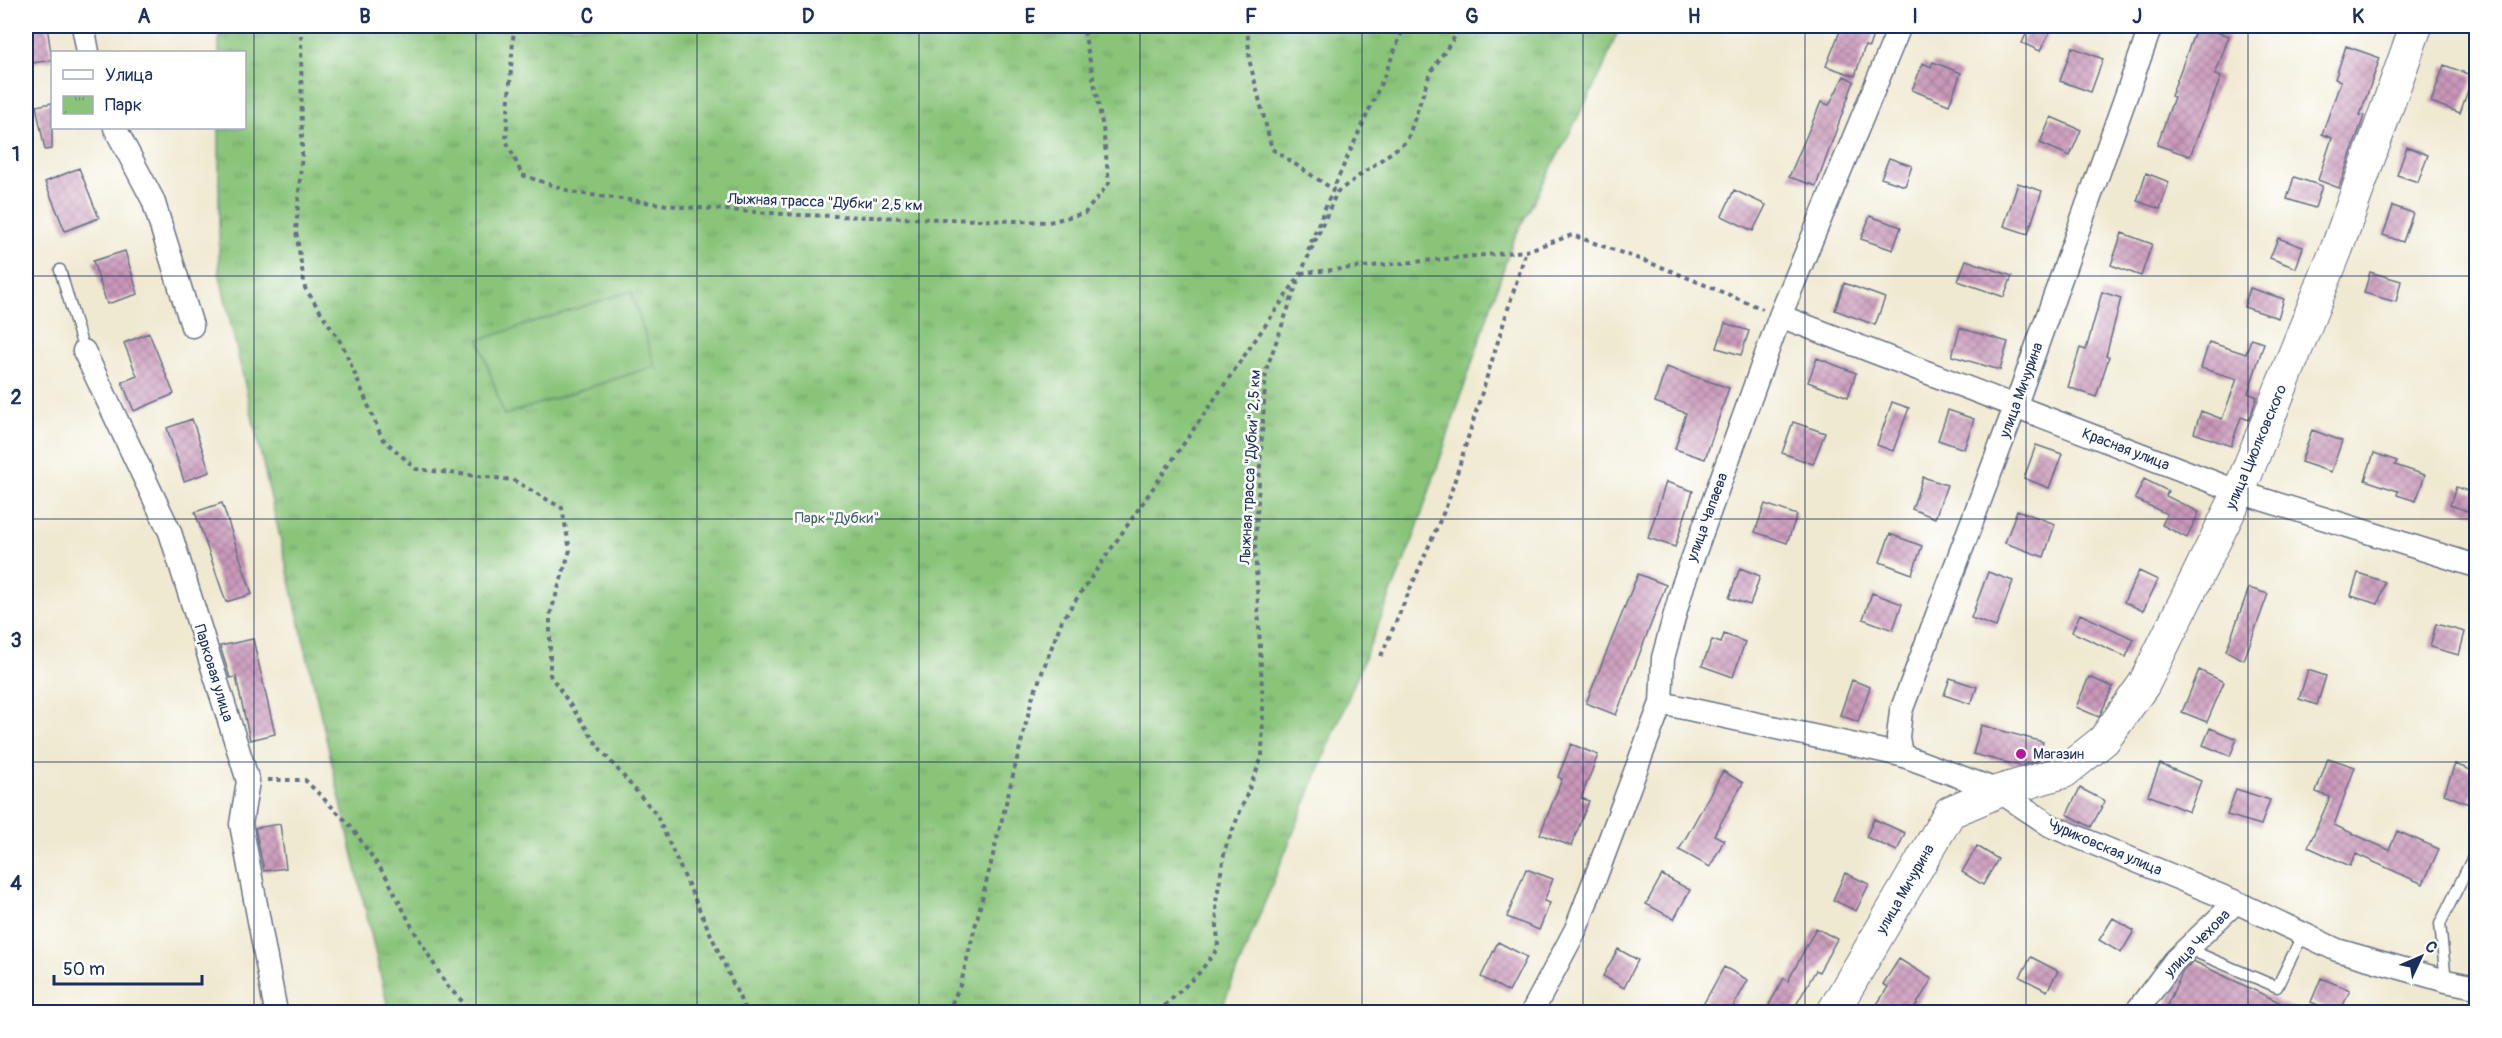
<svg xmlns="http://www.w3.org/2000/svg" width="2502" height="1038" viewBox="0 0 2502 1038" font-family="Pangolin,sans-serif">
<defs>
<pattern id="park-tufts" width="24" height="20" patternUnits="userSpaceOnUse" patternTransform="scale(1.5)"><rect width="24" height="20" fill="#89c479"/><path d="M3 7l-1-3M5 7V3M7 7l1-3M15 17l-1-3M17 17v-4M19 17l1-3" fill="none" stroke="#6fa066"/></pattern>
<pattern id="building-cross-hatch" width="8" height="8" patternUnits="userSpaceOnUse" patternTransform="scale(1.5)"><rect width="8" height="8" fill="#ca98ba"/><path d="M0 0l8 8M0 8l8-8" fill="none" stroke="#a37c9a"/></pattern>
</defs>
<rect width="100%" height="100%" fill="#fff"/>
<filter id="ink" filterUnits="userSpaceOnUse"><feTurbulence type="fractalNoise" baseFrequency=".0167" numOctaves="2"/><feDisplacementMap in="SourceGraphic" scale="12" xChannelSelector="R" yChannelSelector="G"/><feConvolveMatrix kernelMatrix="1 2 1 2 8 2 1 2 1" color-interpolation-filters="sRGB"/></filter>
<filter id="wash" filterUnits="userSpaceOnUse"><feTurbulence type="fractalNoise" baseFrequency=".008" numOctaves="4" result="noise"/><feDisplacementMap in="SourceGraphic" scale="24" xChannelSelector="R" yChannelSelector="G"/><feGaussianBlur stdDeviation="1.35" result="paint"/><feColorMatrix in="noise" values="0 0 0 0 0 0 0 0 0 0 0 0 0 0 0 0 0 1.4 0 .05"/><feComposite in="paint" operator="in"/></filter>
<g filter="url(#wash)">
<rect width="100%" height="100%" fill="#f0e9d1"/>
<path fill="url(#park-tufts)" stroke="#527a6c" stroke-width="1.5" d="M219 26H1620L1602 71 1512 243 1414 537 1220 1012H389L219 272V128H244V52H219Z"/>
<path fill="#89c479" stroke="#527a6c" stroke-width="1.5" d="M631 291 655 366 504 415 479 340Z"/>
<g id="blocks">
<path fill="url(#building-cross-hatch)" d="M47 26 52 60 26 64V29Z
M1842 26H1876L1869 47 1865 46 1855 76 1826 66Z
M2030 26H2053L2040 51 2022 43Z
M2197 26 2229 36 2215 75 2221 77 2190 156 2157 145 2174 97 2171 96Z
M2346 46 2380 58 2360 115 2364 116 2339 188 2318 180 2332 138 2322 134 2341 81 2335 79Z
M2072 47 2103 59 2091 92 2060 81Z
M1933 62 1961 73 1949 105 1912 90 1923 63 1931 67Z
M2444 65 2473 76 2460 113 2431 102Z
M1844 76 1854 81 1816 186 1789 177 1821 102 1829 105Z
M52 103V149L45 150 36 106Z
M2051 117 2081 130 2070 156 2040 143Z
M2407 147 2428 155 2418 182 2397 175Z
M1889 158 1912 166 1905 186 1881 178Z
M79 168 99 218 65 231 45 182Z
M2146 173 2169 182 2160 209 2137 201Z
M2294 177 2322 186 2315 208 2287 199Z
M2018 183 2042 191 2028 234 2004 226Z
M1734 190 1766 205 1753 231 1722 216Z
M2393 206 2413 213 2403 242 2383 235Z
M1870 216 1901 227 1893 250 1861 239Z
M2122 233 2152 244 2141 276 2111 265Z
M2278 238 2303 247 2296 268 2270 258Z
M125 251 138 294 107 304 93 261Z
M1966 260 2012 276 2004 297 1958 281Z
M2370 272 2401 281 2396 302 2364 293Z
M1844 283 1885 298 1875 325 1835 310Z
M2250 288 2284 299 2278 318 2244 307Z
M2102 292 2121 298 2106 356 2109 357 2096 397 2068 387 2080 348 2086 350Z
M1725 323 1749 331 1741 355 1717 348Z
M1960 328 2008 342 2000 370 1952 356Z
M149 333 174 394 134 411 122 382 137 376 124 343Z
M2251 339 2264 343 2248 393 2257 397 2249 420 2241 417 2231 446 2194 433 2201 411 2222 419 2237 379 2201 368 2209 342 2246 354Z
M1817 358 1856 373 1848 397 1808 382Z
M1666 367 1729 388 1705 459 1675 449 1686 413 1655 402Z
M1892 402 1909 408 1893 451 1877 445Z
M1948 410 1974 419 1964 449 1938 440Z
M192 419 210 472 184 481 167 428Z
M1793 422 1825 433 1813 464 1782 453Z
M2312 430 2342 441 2331 472 2301 462Z
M2036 445 2062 454 2049 488 2024 478Z
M2374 453 2397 461 2395 465 2425 475 2416 501 2397 495 2398 491 2365 480Z
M1923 477 1947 485 1935 518 1912 509Z
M2144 479 2168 491 2166 496 2199 512 2187 538 2162 525 2167 514 2135 499Z
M1666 482 1693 491 1675 547 1648 538Z
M2456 487 2476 494V514L2450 505Z
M222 503 252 594 226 602 195 512Z
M1765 504 1797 515 1787 543 1755 532Z
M2017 510 2055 524 2044 557 2005 543Z
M1890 534 1922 546 1912 574 1880 562Z
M1740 568 1760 576 1750 605 1729 598Z
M2139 571 2158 580 2143 611 2124 602Z
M1988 572 2013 581 1996 627 1971 618Z
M2358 573 2385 582 2378 604 2351 596Z
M1638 574 1666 585 1616 715 1586 703Z
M2249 588 2268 594 2244 660 2226 651Z
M1872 593 1902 604 1893 630 1863 619Z
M2080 614 2134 639 2126 657 2072 632Z
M2436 624 2465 632 2459 655 2430 647Z
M1724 634 1745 642 1733 677 1702 666 1712 640 1721 643Z
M253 639 275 734 250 740 236 677 230 678 220 646Z
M2199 670 2224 682 2207 722 2182 712Z
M2308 670 2326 676 2317 705 2299 699Z
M2089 677 2113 687 2099 717 2076 707Z
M1950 678 1977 687 1971 704 1944 695Z
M1852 680 1870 687 1858 722 1840 715Z
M1981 725 2043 742 2038 761 2020 766 1973 754Z
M2210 728 2237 739 2230 756 2203 745Z
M1571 744 1598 755 1581 798 1589 801 1571 846 1540 834 1562 779 1558 777Z
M2328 758 2355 767 2334 825 2389 850 2397 831 2439 849 2423 884 2356 854 2350 866 2308 847 2330 797 2316 792Z
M2160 764 2201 781 2189 812 2148 795Z
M2455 764 2476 772V784L2469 804 2444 794Z
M1723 771 1743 783 1714 835 1724 840 1710 867 1679 850Z
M2080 788 2105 801 2091 827 2067 814Z
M2236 789 2270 800 2261 825 2227 815Z
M1874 819 1905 833 1897 851 1866 837Z
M280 824 286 868 264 871 255 828Z
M1977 846 1998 859 1983 885 1962 872Z
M1526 869 1553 879 1544 901 1550 903 1539 930 1507 917Z
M1845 873 1869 884 1856 911 1833 900Z
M1662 875 1690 890 1674 919 1646 904Z
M2113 918 2134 931 2121 953 2099 940Z
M1816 928 1837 939 1819 972 1816 970 1792 1012H1765L1784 978 1788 981Z
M1498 942 1527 957 1509 992 1481 977Z
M1618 949 1638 960 1624 988 1603 976Z
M2031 957 2058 971 2047 991 2020 977Z
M1899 959 1932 979 1912 1012H1872L1888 987 1883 984Z
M2193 961 2300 1012H2164L2183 971Z
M1724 967 1748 980 1730 1012H1699Z
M2321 978 2350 990 2340 1012H2335L2311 1002Z"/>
</g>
</g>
<g filter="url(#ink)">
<use href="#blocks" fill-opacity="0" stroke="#667086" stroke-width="1.5"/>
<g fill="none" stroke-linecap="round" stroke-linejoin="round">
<g stroke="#667086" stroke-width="13">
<path id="lane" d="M60 270 84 351
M2188 949 2277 987 2303 934
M2446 981 2440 924 2476 851"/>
</g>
<g stroke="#667086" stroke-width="25">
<path id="street" d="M83 26 88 52
M115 128 153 200 192 326
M1780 316 2239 492 2476 566
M84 351 170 532 248 781 241 824 276 1012
M1661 703 1901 755 1999 791 2051 826 2236 902 2337 950 2446 981 2476 987
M1901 755 1898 737 1901 711 2015 407 2151 26
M1532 1012 1576 929 1661 703 1663 658 1683 585 1780 316 1900 26
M2136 1012 2175 960 2236 902"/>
</g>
<g stroke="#667086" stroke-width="34">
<path id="secondary" d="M1833 1012 1950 812 1999 791 2064 772 2104 740 2144 684 2239 492 2337 248 2416 26"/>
</g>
<path stroke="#667086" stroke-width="4" stroke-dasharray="4.5 4.5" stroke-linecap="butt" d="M301 26 302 153 296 231 305 288 343 346 382 438 416 469 513 480 562 508 570 550 550 615V675L601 750 656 814 746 1012
M514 26 506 140 522 175 576 193 683 207 799 215 1049 222 1085 213 1109 183 1103 128 1083 26
M1247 26 1250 63 1272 149 1334 190
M1308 251C1336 174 1376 103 1404 26
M1301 273 1526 251 1572 235 1664 268 1763 309
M1381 656 1448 502 1526 251
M268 780H305L350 825 387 878 413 929 447 986 473 1012
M948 1012 961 983 1032 699 1062 620 1300 275 1337 192 1407 141 1430 73 1462 26
M1158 1012 1199 973 1218 948 1216 902 1225 849 1262 757 1263 708 1255 546 1266 370 1298 281"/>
<use href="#lane" stroke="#fff" stroke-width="10"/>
<use href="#street" stroke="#fff" stroke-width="22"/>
<use href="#secondary" stroke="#fff" stroke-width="32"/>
</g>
</g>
<path fill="none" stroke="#1b2f5e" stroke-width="1.5" stroke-opacity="0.55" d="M254 26V1012M476 26V1012M697 26V1012M919 26V1012M1140 26V1012M1362 26V1012M1583 26V1012M1805 26V1012M2026 26V1012M2248 26V1012M26 276H2476M26 519H2476M26 762H2476"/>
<circle fill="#b5179e" stroke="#fff" stroke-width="2" cx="2021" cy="754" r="6"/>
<g text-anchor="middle" stroke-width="5" stroke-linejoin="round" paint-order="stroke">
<g font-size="15" fill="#1b2f5e" stroke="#fff">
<text transform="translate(825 202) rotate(2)" y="5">Лыжная трасса "Дубки" 2,5 км</text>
<text transform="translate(2021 390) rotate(-70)" y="5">улица Мичурина</text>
<text transform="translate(2256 447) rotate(-67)" y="5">улица Циолковского</text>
<text transform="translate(2126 449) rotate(21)" y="5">Красная улица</text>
<text transform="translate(1250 467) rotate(-87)" y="5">Лыжная трасса "Дубки" 2,5 км</text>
<text transform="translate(1707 517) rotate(-70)" y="5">улица Чапаева</text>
<text transform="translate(214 673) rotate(73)" y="5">Парковая улица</text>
<text transform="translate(2105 847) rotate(23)" y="5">Чуриковская улица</text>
<text transform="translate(1905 889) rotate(-60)" y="5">улица Мичурина</text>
<text transform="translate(2197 943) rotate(-46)" y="5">улица Чехова</text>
</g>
<g font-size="15" fill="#426367" stroke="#fff">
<text x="837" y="523">Парк "Дубки"</text>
</g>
<g font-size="15" fill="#1b2f5e" stroke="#fff" text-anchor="start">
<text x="2033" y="759">Магазин</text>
</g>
</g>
<rect width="2502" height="1038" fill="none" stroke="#fff" stroke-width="66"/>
<rect x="51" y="51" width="195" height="78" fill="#ffffff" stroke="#a4acbf" stroke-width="1.5"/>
<rect x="63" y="70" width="30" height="9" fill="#ffffff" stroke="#a4acbf" stroke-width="1.5"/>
<text x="105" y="81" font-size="18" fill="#1b2f5e">Улица</text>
<rect x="63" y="96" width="30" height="18" fill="url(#park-tufts)" stroke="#a4acbf" stroke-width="1.5"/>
<text x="105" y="111" font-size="18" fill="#1b2f5e">Парк</text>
<g transform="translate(2421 957) rotate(46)" stroke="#ffffff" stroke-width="4.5" paint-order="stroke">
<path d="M0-4.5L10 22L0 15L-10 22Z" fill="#1b2f5e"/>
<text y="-9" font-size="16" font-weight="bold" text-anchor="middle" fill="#1b2f5e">С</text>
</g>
<path d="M54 975v9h148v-9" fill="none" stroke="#1b2f5e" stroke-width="3"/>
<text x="63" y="975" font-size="18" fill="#1b2f5e" stroke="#ffffff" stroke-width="4.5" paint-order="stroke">50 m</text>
<rect x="33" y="33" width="2436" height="972" fill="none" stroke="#1b2f5e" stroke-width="2"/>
<g font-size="20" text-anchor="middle" font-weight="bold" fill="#1b2f5e">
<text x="144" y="23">A</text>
<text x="365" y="23">B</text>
<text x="587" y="23">C</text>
<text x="808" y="23">D</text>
<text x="1030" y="23">E</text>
<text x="1251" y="23">F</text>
<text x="1472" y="23">G</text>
<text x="1694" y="23">H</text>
<text x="1915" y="23">I</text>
<text x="2137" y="23">J</text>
<text x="2358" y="23">K</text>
<text x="16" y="161">1</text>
<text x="16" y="404">2</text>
<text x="16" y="647">3</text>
<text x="16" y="890">4</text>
</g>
</svg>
